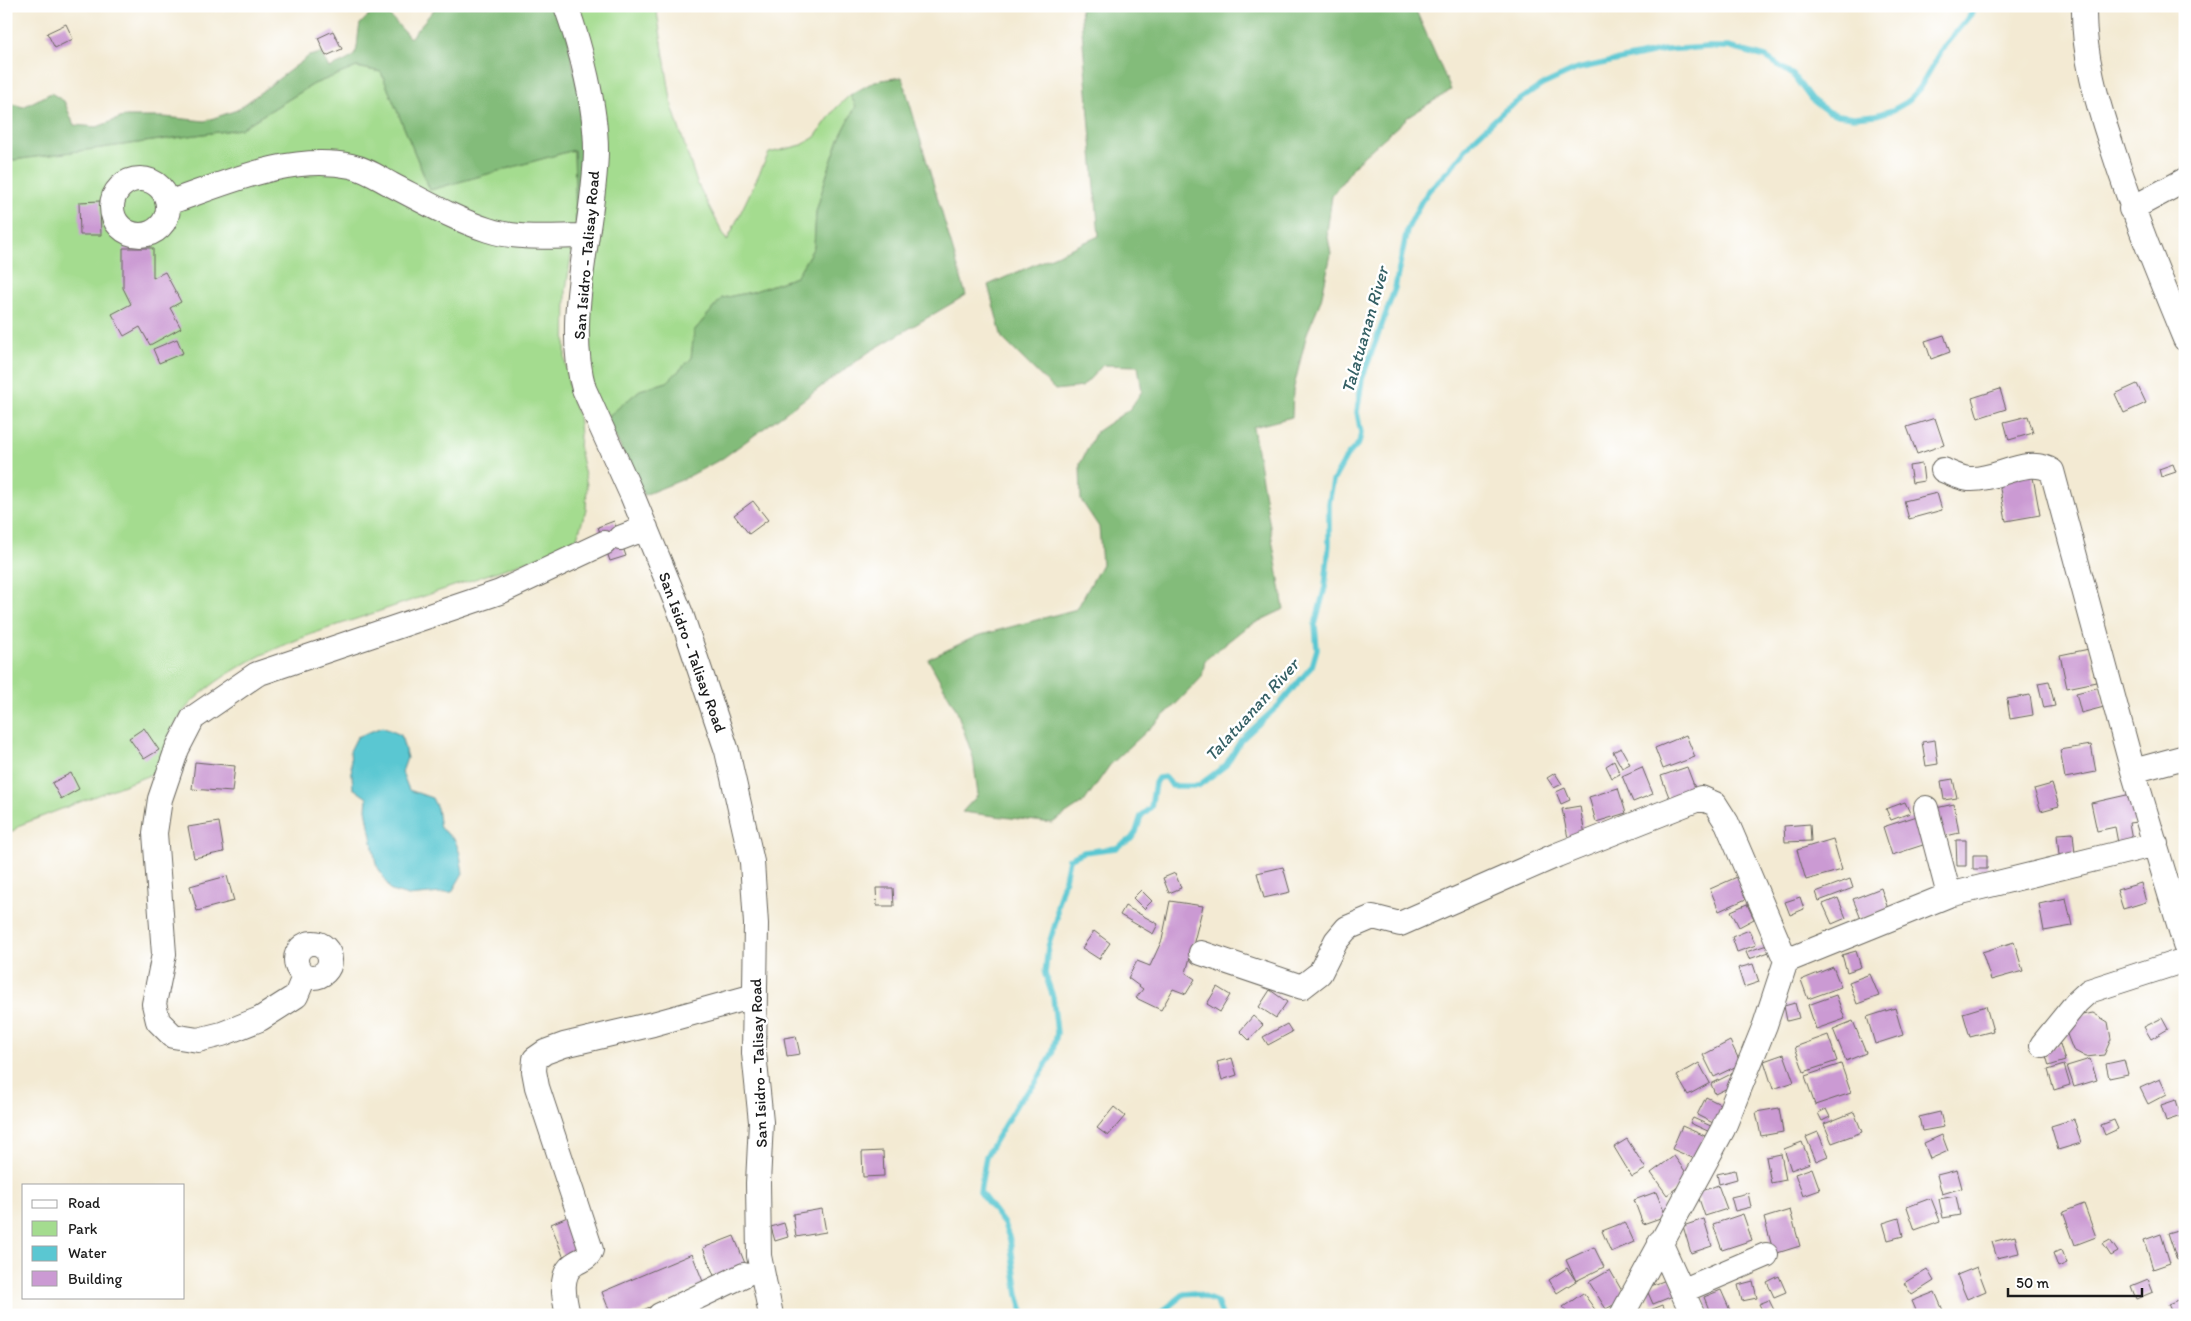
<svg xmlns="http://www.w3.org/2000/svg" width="2191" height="1321" viewBox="0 0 2191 1321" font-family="Itim,sans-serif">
<rect width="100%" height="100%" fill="#fff"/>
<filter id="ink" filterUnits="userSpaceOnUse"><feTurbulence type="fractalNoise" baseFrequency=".02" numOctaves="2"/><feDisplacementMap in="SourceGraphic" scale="10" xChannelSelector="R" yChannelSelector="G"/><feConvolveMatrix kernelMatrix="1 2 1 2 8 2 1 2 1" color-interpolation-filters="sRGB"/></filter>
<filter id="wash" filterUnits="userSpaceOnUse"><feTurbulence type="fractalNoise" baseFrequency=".0096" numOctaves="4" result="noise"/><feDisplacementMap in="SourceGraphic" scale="20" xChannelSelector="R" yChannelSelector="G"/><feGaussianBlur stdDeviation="1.12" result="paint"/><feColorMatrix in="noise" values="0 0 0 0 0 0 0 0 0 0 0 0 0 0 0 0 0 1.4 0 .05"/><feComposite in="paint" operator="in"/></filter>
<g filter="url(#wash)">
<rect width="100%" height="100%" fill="#f3ead3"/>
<path fill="#a4dc8f" stroke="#607c56" d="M573 6H656L672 106 697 183 727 241 769 153 802 145 815 137 836 108 850 95 856 106 839 139 827 174 816 212 814 247 796 277 752 292 722 298 694 331 691 359 667 382 640 390 606 418 587 382Z
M356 67 381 72 430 190 574 150 576 222 566 290 565 359 570 394 578 415 580 434 579 448 587 485 586 510 576 541 569 547C507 568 445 589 383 610 318 632 249 651 196 698 174 717 165 747 155 773L20 825 13 831 6 833V161L240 129 314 84Z"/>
<path fill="#83bc7a" stroke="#506c4b" d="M378 6H381L410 38 437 6H559L566 27 586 135 582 203 576 222 574 150 430 190 381 72 357 67 314 84 240 129 6 161V102L23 107 51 93 64 101 74 125 97 127 123 117H164L205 121 237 110 309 56 321 53 329 68C364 54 354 56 360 24Z
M1080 6H1414L1451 90 1408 117 1357 162 1332 196 1327 232 1331 254 1321 300 1307 333 1293 391 1292 417 1253 427 1284 609 1245 628 1205 660 1202 677 1174 706 1110 765 1084 802 1052 823 962 812 978 795 973 757 956 709 928 659 977 636 1077 609 1102 564 1099 527 1081 500 1080 464 1096 432 1130 409 1142 391 1138 366 1103 365 1082 387 1055 390 1002 338 988 285 1099 236Z
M902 77 966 295 869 352 723 458 684 479 644 495 606 418 640 390 667 382 691 359 694 331 722 298 752 292 796 277 814 247 816 212 827 174 839 139 856 106 850 95 875 81Z"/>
<path fill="#5ac7d2" stroke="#3b7277" d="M382 727 401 735 407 758 402 772 409 790 432 798 437 808 440 828 455 840 460 854 463 873 452 892 408 896 391 891 376 864 366 809 367 798 353 788 350 751 357 737Z"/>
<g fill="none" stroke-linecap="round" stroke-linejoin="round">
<path stroke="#5ac7d2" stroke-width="5.5" d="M1024 1315 1018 1295 1010 1240 1004 1224 980 1192 986 1156 1018 1102 1035 1084 1052 1054 1057 1033 1053 997 1045 974 1048 947 1057 918V906L1065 879 1069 859 1084 852 1116 848 1131 839 1136 832 1141 816 1151 807 1155 783 1158 778 1166 777 1172 786H1198L1226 765 1241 740 1279 705 1312 666 1317 649 1315 625 1325 587 1329 544V503L1333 481 1347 456 1359 443 1361 433 1357 412 1362 379 1395 288 1407 230 1421 202 1430 189 1449 170 1474 139 1505 110 1542 85 1577 69 1665 50 1708 47H1728L1766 57 1793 75 1811 99 1827 111 1838 115 1854 117 1876 115 1893 110 1907 102 1919 89 1945 45 1972 13 1976 6
M1158 1315 1184 1294 1194 1293 1217 1302 1222 1315"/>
</g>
<g id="blocks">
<path fill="#cb9ad3" d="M66 24 73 39 55 48 47 33Z
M333 31 342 49 326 56 318 38Z
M100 201 101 235H80L79 202Z
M123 248H153V278L165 272 181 302 170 308 181 328 150 345 140 327 124 336 112 314 131 304 123 288Z
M1944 335 1950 352 1931 359 1925 341Z
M177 339 183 353 159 363 153 349Z
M2137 384 2146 403 2124 413 2115 394Z
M2000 389 2006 409 1978 418 1972 398Z
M2028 416 2033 433 2009 440 2004 422Z
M1935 418 1944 445 1917 454 1907 427Z
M1922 464 1924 481 1912 483 1909 466Z
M2173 464 2176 472 2161 477 2159 469Z
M2032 472 2040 515 2006 521 1998 478Z
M1937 493 1942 510 1909 519 1904 501Z
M753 501 768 520 749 534 734 515Z
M614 521 626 556 610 561 598 527Z
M2089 649 2096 682 2067 688 2060 655Z
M2049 681 2055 706 2044 708 2038 683Z
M2100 687 2104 707 2081 713 2076 693Z
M2030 695 2033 715 2010 719 2007 699Z
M144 728 159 750 144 759 129 738Z
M1686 735 1695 757 1663 769 1655 748Z
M1935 740 1938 764 1926 766 1922 742Z
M2091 745 2096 772 2065 778 2060 750Z
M1621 748 1630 764 1622 768 1613 752Z
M1614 761 1620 774 1612 778 1606 766Z
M195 762 235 766 232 792 192 789Z
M1642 767 1653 794 1633 802 1622 776Z
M1687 767 1698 796 1672 805 1661 776Z
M71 773 79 789 61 799 52 783Z
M1555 773 1562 784 1554 788 1547 778Z
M1953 779 1957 798 1944 800 1941 781Z
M2052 784 2059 806 2041 811 2034 789Z
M1565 788 1570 800 1561 804 1556 792Z
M1618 788 1626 813 1596 822 1589 797Z
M2131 794 2137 822 2129 823 2132 839 2118 843 2115 827 2097 831 2091 803Z
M1905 802 1910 813 1891 820 1886 809Z
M1954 804 1959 833 1942 837 1936 808Z
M1580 806 1585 835 1568 838 1562 809Z
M1917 816 1926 844 1892 855 1883 827Z
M219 822 224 852 194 858 188 827Z
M1810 824 1811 841 1785 842 1784 826Z
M2073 833 2075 854 2059 855 2057 834Z
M1833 839 1842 870 1806 880 1797 850Z
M1956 840H1966V866H1957Z
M1973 855H1987V869H1973Z
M1283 867 1290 892 1264 898 1257 873Z
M1175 873 1181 888 1169 893 1163 878Z
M227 876 234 901 197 911 190 886Z
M1737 877 1746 899 1719 911 1710 889Z
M1850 879 1853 888 1819 901 1816 892Z
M2141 883 2146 902 2123 909 2117 890Z
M876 888H893L894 906H877Z
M1881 888 1888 909 1861 919 1853 899Z
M1141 890 1152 901 1144 909 1133 898Z
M1800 897 1804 909 1790 915 1785 902Z
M1838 898 1846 918 1832 924 1823 904Z
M2066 898 2072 926 2044 931 2039 904Z
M1170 901 1203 906 1186 973 1195 979 1186 994 1173 989 1161 1010 1136 998 1143 989 1128 978 1137 961 1150 966 1162 940Z
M1747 904 1754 919 1739 927 1731 911Z
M1125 906 1158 924 1153 934 1120 915Z
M1749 930 1756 945 1737 952 1732 937Z
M1094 931 1110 943 1099 959 1082 948Z
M2014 942 2023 971 1991 980 1982 952Z
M1770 944 1772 951 1749 959 1746 952Z
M1856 951 1861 967 1847 972 1842 955Z
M1753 964 1759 982 1744 987 1738 968Z
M1833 967 1841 987 1808 999 1801 980Z
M1870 974 1879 996 1857 1004 1849 982Z
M1217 987 1230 995 1220 1012 1207 1004Z
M1270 990 1287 1002 1276 1018 1259 1007Z
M1836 995 1845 1019 1816 1029 1808 1005Z
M1795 1003 1799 1018 1787 1021 1784 1006Z
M1986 1006 1993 1031 1970 1037 1963 1013Z
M1895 1008 1903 1035 1875 1044 1867 1017Z
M2093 1013 2108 1022 2111 1039 2104 1055 2086 1057 2073 1050 2066 1032 2076 1016Z
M1253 1016 1263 1025 1249 1040 1240 1031Z
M2162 1018 2168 1029 2151 1039 2144 1027Z
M1853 1021 1866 1053 1846 1061 1833 1029Z
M1287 1024 1292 1032 1268 1045 1263 1037Z
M1828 1035 1837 1061 1804 1072 1795 1047Z
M796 1036 800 1054 787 1056 784 1038Z
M1730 1041 1741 1064 1714 1077 1703 1055Z
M2060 1044 2065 1061 2049 1066 2044 1049Z
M1784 1054 1794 1082 1773 1089 1764 1061Z
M1232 1058 1237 1075 1222 1080 1217 1062Z
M2090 1059 2097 1080 2074 1087 2067 1066Z
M2124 1060 2128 1074 2109 1078 2106 1064Z
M1699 1063 1710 1083 1688 1095 1677 1076Z
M1841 1064 1851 1093 1815 1105 1805 1076Z
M2064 1065 2070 1085 2054 1090 2048 1070Z
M1733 1073 1738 1083 1715 1094 1711 1084Z
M2160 1079 2167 1094 2148 1104 2140 1088Z
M1706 1097 1724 1106 1715 1124 1697 1115Z
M2176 1100 2181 1116 2166 1121 2161 1105Z
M1114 1107 1125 1116 1108 1136 1097 1128Z
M1779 1108 1783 1132 1761 1136 1756 1112Z
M1826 1109 1830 1117 1822 1121 1818 1113Z
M1854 1112 1862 1132 1832 1143 1824 1124Z
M1940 1112 1944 1127 1922 1131 1919 1117Z
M1693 1118 1713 1127 1710 1132 1690 1123Z
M2074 1119 2081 1143 2058 1150 2051 1126Z
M2114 1120 2118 1129 2105 1135 2101 1125Z
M1682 1126 1705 1136 1695 1159 1672 1149Z
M1818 1132 1828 1156 1816 1161 1806 1137Z
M1942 1135 1948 1151 1930 1159 1924 1143Z
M1627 1139 1646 1169 1632 1177 1614 1147Z
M1802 1142 1810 1163 1791 1170 1784 1149Z
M883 1151 884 1176 863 1177 862 1152Z
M1781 1154 1786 1180 1771 1183 1766 1157Z
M1674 1156 1690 1178 1667 1195 1651 1173Z
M1812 1168 1820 1190 1803 1196 1795 1174Z
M1735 1170 1737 1179 1719 1184 1717 1174Z
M1957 1170 1962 1188 1942 1194 1937 1175Z
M1718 1185 1727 1209 1705 1216 1697 1193Z
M1656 1192 1666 1216 1643 1224 1634 1200Z
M1748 1193 1751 1207 1735 1211 1731 1197Z
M1956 1196 1960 1215 1943 1218 1939 1199Z
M1931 1198 1940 1221 1915 1230 1907 1207Z
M2084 1204 2096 1237 2075 1245 2063 1212Z
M822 1209 826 1232 796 1237 793 1214Z
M1790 1210 1800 1246 1774 1254 1764 1218Z
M1743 1214 1752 1240 1722 1250 1713 1224Z
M572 1215 585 1248 563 1256 551 1224Z
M1899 1218 1903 1236 1888 1240 1883 1223Z
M1704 1219 1712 1246 1691 1253 1683 1226Z
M1625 1222 1634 1242 1611 1252 1602 1231Z
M784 1223 788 1237 775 1241 771 1227Z
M2185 1228V1258L2177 1260 2168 1233Z
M2161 1234 2170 1263 2153 1269 2144 1240Z
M734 1236 746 1266 715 1278 703 1248Z
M2015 1236 2019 1253 1997 1258 1992 1242Z
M2110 1240 2118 1252 2111 1256 2103 1244Z
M1594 1247 1604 1267 1576 1281 1566 1260Z
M2062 1250 2067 1263 2058 1267 2053 1253Z
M692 1254 704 1284 631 1315H611L602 1292Z
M1977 1267 1986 1291 1967 1299 1957 1275Z
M1567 1268 1576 1281 1557 1293 1549 1280Z
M1927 1269 1934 1281 1912 1295 1904 1283Z
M1610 1270 1626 1298 1606 1309 1589 1282Z
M1779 1276 1786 1292 1774 1297 1767 1282Z
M1671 1278 1678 1294 1653 1304 1646 1288Z
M2148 1279 2153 1292 2136 1299 2131 1286Z
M1753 1281 1757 1298 1742 1301 1738 1285Z
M1721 1290 1732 1315H1711L1704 1297Z
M1935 1292 1945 1315H1918L1912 1301Z
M1583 1293 1599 1315H1568L1563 1307Z
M2185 1297V1315H2173L2168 1304Z
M1769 1300 1774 1310 1764 1314 1759 1304Z
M1663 1305 1667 1315H1637Z"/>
</g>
</g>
<g filter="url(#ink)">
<use href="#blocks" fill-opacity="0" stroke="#67645c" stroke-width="1"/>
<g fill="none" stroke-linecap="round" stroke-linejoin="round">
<g stroke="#67645c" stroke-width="26">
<path id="minor" d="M566 6C581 48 596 107 596 151 595 226 563 316 584 389L632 495 681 614 727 751 752 862 756 924 754 1053 761 1122 758 1183 759 1256 771 1315
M2084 6C2083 55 2097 102 2112 147 2133 213 2159 276 2185 339
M112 207a28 28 0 1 1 56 0a28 28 0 1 1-56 0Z
M168 203C224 184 290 153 351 166 366 169 379 178 392 185 423 201 454 219 488 230 518 240 554 236 586 236
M2131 209 2185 180
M1943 470C1952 474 1960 478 1969 479 1997 481 2026 455 2052 471L2133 771 2185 944
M620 538 646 528
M2133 771 2185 757
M1926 808 1949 895
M296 960a17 17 0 1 1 34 0a17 17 0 1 1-34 0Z
M1201 953 1302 987 1320 973 1336 941 1347 928 1373 917 1400 924 1557 855 1701 798 1715 804 1727 823 1786 961
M304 977 296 996 260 1019 222 1034 198 1040 173 1036 158 1021 154 1004 164 954 155 833 160 799 177 749 193 718 257 674 500 592 604 543
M2042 1045 2077 1002 2089 991 2185 960
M1660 1242 1693 1315
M1682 1291 1766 1255
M568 1315C564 1298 558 1273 576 1263 583 1259 588 1258 591 1250L537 1087 534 1071 535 1059 545 1052 564 1045 653 1024 754 996
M660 1315 744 1275
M1622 1315 1723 1129 1765 1025 1786 961 1949 895 2156 844"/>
</g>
<use href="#minor" stroke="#fff" stroke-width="24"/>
</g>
</g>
<g text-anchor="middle" stroke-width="5" stroke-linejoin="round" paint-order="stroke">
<g font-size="16" fill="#1c1c1c" stroke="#fff">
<text transform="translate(586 255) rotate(-85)" y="6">San Isidro - Talisay Road</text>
<text transform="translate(693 652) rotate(70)" y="6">San Isidro - Talisay Road</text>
<text transform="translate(758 1063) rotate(-92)" y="6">San Isidro - Talisay Road</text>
</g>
<g font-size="18" font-style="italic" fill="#356065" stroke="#fff">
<text transform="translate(1365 330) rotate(-74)" y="6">Talatuanan River</text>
<text transform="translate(1252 710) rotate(-48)" y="6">Talatuanan River</text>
</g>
</g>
<rect width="2191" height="1321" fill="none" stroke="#fff" stroke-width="25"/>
<rect x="22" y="1184" width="162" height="115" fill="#ffffff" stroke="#a4a4a4"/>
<rect x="32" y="1200" width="25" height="8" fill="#ffffff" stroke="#a4a4a4"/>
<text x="68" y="1208" font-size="15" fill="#1c1c1c">Road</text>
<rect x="32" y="1221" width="25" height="15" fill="#a4dc8f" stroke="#a4a4a4"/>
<text x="68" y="1234" font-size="15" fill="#1c1c1c">Park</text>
<rect x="32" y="1246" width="25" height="15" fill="#5ac7d2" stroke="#a4a4a4"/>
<text x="68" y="1258" font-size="15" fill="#1c1c1c">Water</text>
<rect x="32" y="1271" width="25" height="15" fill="#cb9ad3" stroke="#a4a4a4"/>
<text x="68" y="1284" font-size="15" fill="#1c1c1c">Building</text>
<path d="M2008 1288v8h134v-8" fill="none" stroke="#1c1c1c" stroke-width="2.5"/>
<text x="2016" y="1288" font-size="15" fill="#1c1c1c" stroke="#ffffff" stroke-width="4" paint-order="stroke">50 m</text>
</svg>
